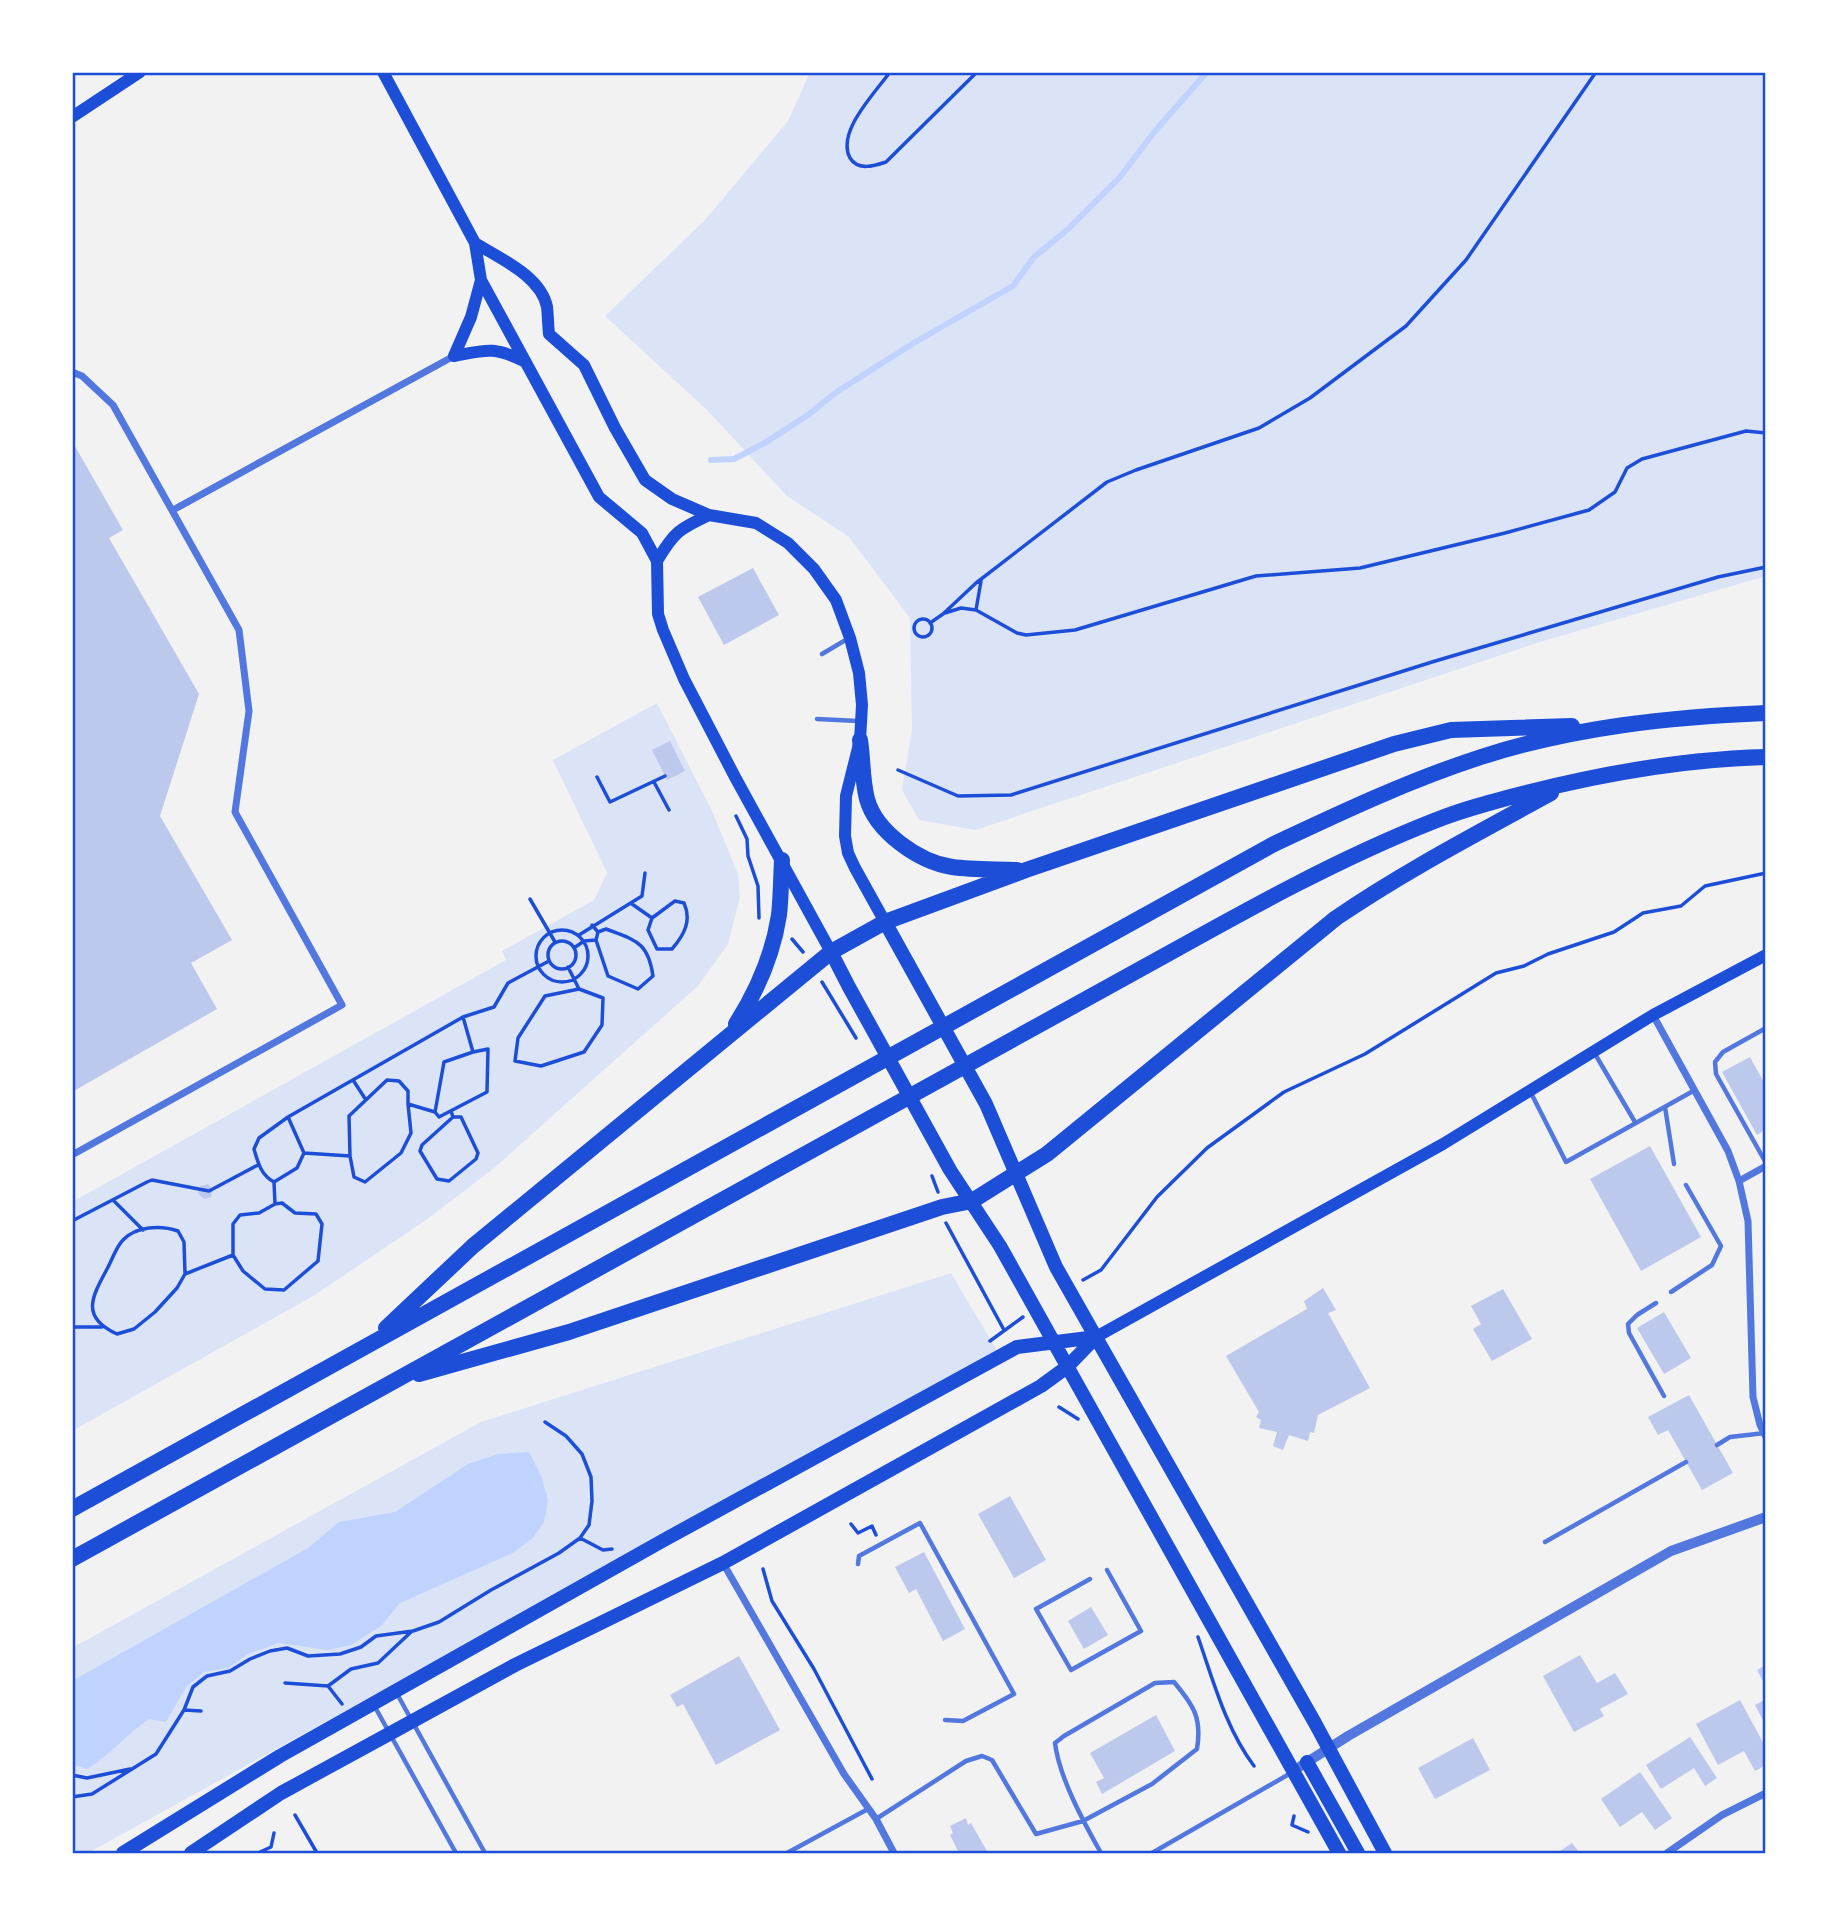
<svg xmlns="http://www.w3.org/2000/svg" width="1838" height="1925" viewBox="0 0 1838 1925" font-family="'Crimson Pro',serif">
<rect width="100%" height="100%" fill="#f2f2f2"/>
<path fill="#dbe4f7" d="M810 72H1766V576L1540 642 975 830 919 820 902 790 912 730 910 618 849 537 787 496 707 410 605 316 704 221 788 121Z
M657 703 712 811 738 874 740 897 728 944 698 986 493 1169 426 1220 315 1295 72 1431V1202L506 960 502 951 594 900 607 873 553 760Z
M951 1273 997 1351 88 1853H72V1648L481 1422Z"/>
<path fill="#bfd3fe" d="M529 1452 542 1478 548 1501 544 1522 533 1538 513 1553 400 1603 381 1626 351 1645 328 1650 279 1643 248 1654 228 1668 204 1672 186 1687 166 1722 149 1719C125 1735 112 1754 87 1769L72 1764V1681L308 1548 339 1522 395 1512 468 1464 498 1454Z"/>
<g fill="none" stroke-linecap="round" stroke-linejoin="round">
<path stroke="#bfd3fe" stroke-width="6" d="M711 460 734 459 763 444 808 415 838 391 917 341 1013 286 1034 257 1067 230 1120 177 1155 131 1207 72"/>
</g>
<path fill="#bdc9ec" d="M72 441 123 530 109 538 199 694 160 816 232 940 191 963 217 1009 72 1092Z
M753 568 779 615 724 645 698 597Z
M670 741 685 771 667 780 652 750Z
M1750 1057 1766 1086V1129L1757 1135 1722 1072Z
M1650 1146 1701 1237 1641 1271 1590 1179Z
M208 1184 213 1190 211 1197 204 1199 198 1193 201 1186Z
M1323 1288 1336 1310 1328 1313 1370 1388 1318 1415 1314 1433 1310 1432 1308 1441 1289 1435 1283 1450 1273 1446 1277 1432 1259 1428 1261 1420 1256 1417 1259 1412 1226 1356 1307 1309 1304 1301Z
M1503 1289 1532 1339 1492 1361 1473 1329 1481 1324 1471 1306Z
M1664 1312 1691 1358 1664 1374 1637 1328Z
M1689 1395 1733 1473 1702 1490 1668 1430 1658 1435 1648 1417Z
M1010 1496 1046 1560 1014 1578 978 1514Z
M924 1552 965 1629 943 1641 916 1589 909 1593 895 1567Z
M1091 1607 1108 1635 1084 1649 1068 1621Z
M1580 1655 1597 1683 1615 1673 1628 1694 1600 1709 1604 1716 1574 1732 1543 1676Z
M739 1656 780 1730 716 1765 683 1704 677 1707 670 1695Z
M1766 1665V1687L1757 1670Z
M1766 1699V1726L1755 1705Z
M1740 1700 1766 1748V1765L1755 1771 1744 1751 1718 1765 1696 1724Z
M1156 1715 1175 1751 1102 1794 1096 1782 1104 1778 1090 1753Z
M1690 1737 1717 1778 1705 1786 1694 1768 1661 1789 1646 1765Z
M1473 1738 1490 1770 1435 1799 1418 1768Z
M1640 1772 1672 1818 1655 1830 1642 1812 1620 1827 1601 1799Z
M966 1818 968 1825 971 1823 988 1853H959L950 1835 953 1833 950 1826Z
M1572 1843 1580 1853H1557Z"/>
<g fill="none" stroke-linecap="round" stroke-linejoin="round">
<path stroke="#1d4ed8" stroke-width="3.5" d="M890 72C875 93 836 132 850 158 858 171 874 166 886 162L977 72
M976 610 1017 633 1026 635 1075 630 1256 576 1360 568 1505 533 1589 510 1615 492 1627 468 1642 459 1746 431 1766 433
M945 613 961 608 976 610 981 581
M914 628a9 9 0 1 1 18 0a9 9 0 1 1-18 0Z
M930 623 943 614 976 583 1107 482 1136 470 1259 428 1310 398 1406 326 1466 260 1596 72
M898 770 958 796 1011 795 1432 662 1718 577 1766 567
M597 777 610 802 665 776
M654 782 669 810
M736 816 747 839 748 856 758 886 759 918
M530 899 555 942
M632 904 652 918 648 930 657 949H672C684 935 692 921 684 903L675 901 652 918
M592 925 598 932 596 940 608 976 638 989 653 976C648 942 637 941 606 929L598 932
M536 956a26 26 0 1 1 52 0a26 26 0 1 1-52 0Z
M579 935 642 896 645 873
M792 939 803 952
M548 955a14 14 0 1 1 28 0a14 14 0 1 1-28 0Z
M574 948 584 941 596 940
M568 967 579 989 545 996 518 1038 515 1061 541 1066 584 1052 602 1025 603 998 579 989
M822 982 856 1038
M463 1017 473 1052 488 1049 487 1092 439 1117 435 1112 444 1062 473 1052
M353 1080 366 1100
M408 1104 411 1133 401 1153 365 1182 354 1177 350 1156 349 1116 387 1080 399 1081 408 1091V1104L435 1112
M451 1111 453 1117 422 1145 420 1151 437 1179 449 1181 476 1159 478 1153 461 1117H453
M288 1117 304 1153 297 1168 274 1182C261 1175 258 1163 254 1149L259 1138 288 1117 463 1017 494 1007 508 983 549 961
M304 1153 350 1156
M932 1176 938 1192
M274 1182 275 1204 282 1203 295 1213 316 1214 322 1224 318 1261 284 1290 265 1289 243 1271 233 1255V1224L240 1215 259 1213 275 1204
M113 1200 143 1230
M72 1221 147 1182 152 1180 209 1191 258 1165
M946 1223 1004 1330
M185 1274 184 1242 178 1231C161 1225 136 1226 123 1240 116 1247 112 1260 107 1269 92 1297 80 1317 117 1334L134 1329 155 1312 177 1288 185 1274 233 1255
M1083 1280 1101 1270 1157 1197 1207 1148 1284 1092 1365 1054 1496 973 1524 966 1548 954 1614 932 1643 913 1681 906 1705 886 1766 873
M72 1327H102
M990 1341 1023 1317
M1059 1407 1078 1419
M851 1524 858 1533 872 1526 876 1535
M580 1538 603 1550 612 1549
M763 1569 772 1601 814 1669 872 1779
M1198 1637C1213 1680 1226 1729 1254 1766
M285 1683 328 1686 351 1669 378 1663 411 1632
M328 1686 342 1704
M184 1710 201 1711
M72 1775 87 1778 130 1769
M72 1797 92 1794 156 1754 184 1710 193 1687 207 1676 230 1671 250 1659 270 1651 287 1648 308 1656 340 1654 361 1647 376 1636 413 1631 439 1622 491 1590 559 1553 580 1538 589 1525 592 1501 591 1477 582 1454 566 1436 545 1422
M295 1815 317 1853
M1294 1816 1292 1825 1308 1832
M258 1853 271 1847 274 1833"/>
<path stroke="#5277de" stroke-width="4.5" d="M822 654 849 638
M817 719 858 721
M1766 1028 1723 1052 1715 1062 1716 1074 1766 1163
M1595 1054 1635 1122
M1530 1091 1566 1162 1695 1090
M1665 1107 1674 1164
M1671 1292 1712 1265 1721 1246 1686 1185
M1656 1303 1637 1315 1628 1324 1629 1333 1664 1396
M1717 1445 1730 1437 1765 1433
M1545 1542 1686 1462
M858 1564 859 1556 920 1523 1014 1694 963 1721 945 1720
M1090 1579 1036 1609 1071 1670 1141 1631 1107 1570
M396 1692 485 1853
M375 1707 456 1853
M876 1819 966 1761 982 1756 992 1760 1036 1834 1083 1821 1152 1784 1197 1749C1202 1718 1194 1706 1174 1682L1155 1683 1064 1736 1055 1743C1059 1777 1084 1823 1101 1853
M787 1853 868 1809
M1152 1853 1291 1773"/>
<path stroke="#5277de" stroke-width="7" d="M72 372 82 376 113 405 239 630 249 711 235 812 342 1005 72 1155
M173 510 454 356
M1653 1015 1728 1151 1739 1181 1748 1221 1753 1397 1760 1425 1766 1437
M1739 1181 1766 1166
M723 1563 844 1774 876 1819 894 1853
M1667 1853 1722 1815 1766 1793"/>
<path stroke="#5277de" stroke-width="10" d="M1301 1766 1348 1736 1671 1551 1766 1517"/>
<path stroke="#1d4ed8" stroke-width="12" d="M383 72 475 243 481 280 599 497 642 533 657 561 658 614 663 630 684 679 735 777 831 952
M72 117 140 72
M475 243C499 258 541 276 547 307 548 315 548 325 549 334L584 365 615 428 645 480 672 499 709 515 756 523 788 543 814 569 836 600 850 638 859 673 862 705 860 740 846 796 845 836 848 853 855 868 885 922
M454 356 471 317 481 280
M454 356C486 350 493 346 524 361
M657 561C674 532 679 529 709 515
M1096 1337 1443 1144 1653 1015 1766 955"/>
<path stroke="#1d4ed8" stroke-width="14" d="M885 922 986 1104 1056 1267 1315 1723 1385 1853
M831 952 849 987 950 1170 1000 1246 1339 1853
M1307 1762 1358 1853
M123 1853 280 1756 664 1540 1017 1347 1096 1337
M191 1853 281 1793 389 1734 515 1665 723 1563 1041 1386 1067 1367 1096 1337"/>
<path stroke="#1d4ed8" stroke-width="16" d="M860 740C863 759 862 780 867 799 876 832 919 862 952 867 973 870 996 869 1017 870
M736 1024C757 991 773 954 779 915 781 897 781 878 782 860
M386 1328 473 1246 831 952 885 922 1026 870 1394 744 1451 730 1572 726
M419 1374 569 1332 942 1207 972 1201 1047 1154 1336 918C1405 871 1478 833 1551 793
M72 1509 1274 844C1342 812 1410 780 1481 757 1574 727 1670 717 1766 713
M72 1559 1164 956C1252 907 1340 858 1434 821 1464 809 1495 801 1526 793 1605 773 1684 759 1766 757"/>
</g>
<rect width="1838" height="1925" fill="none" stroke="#ffffff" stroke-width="147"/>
<rect x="74" y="74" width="1690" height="1778" fill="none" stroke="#1d4ed8" stroke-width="2.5"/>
</svg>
